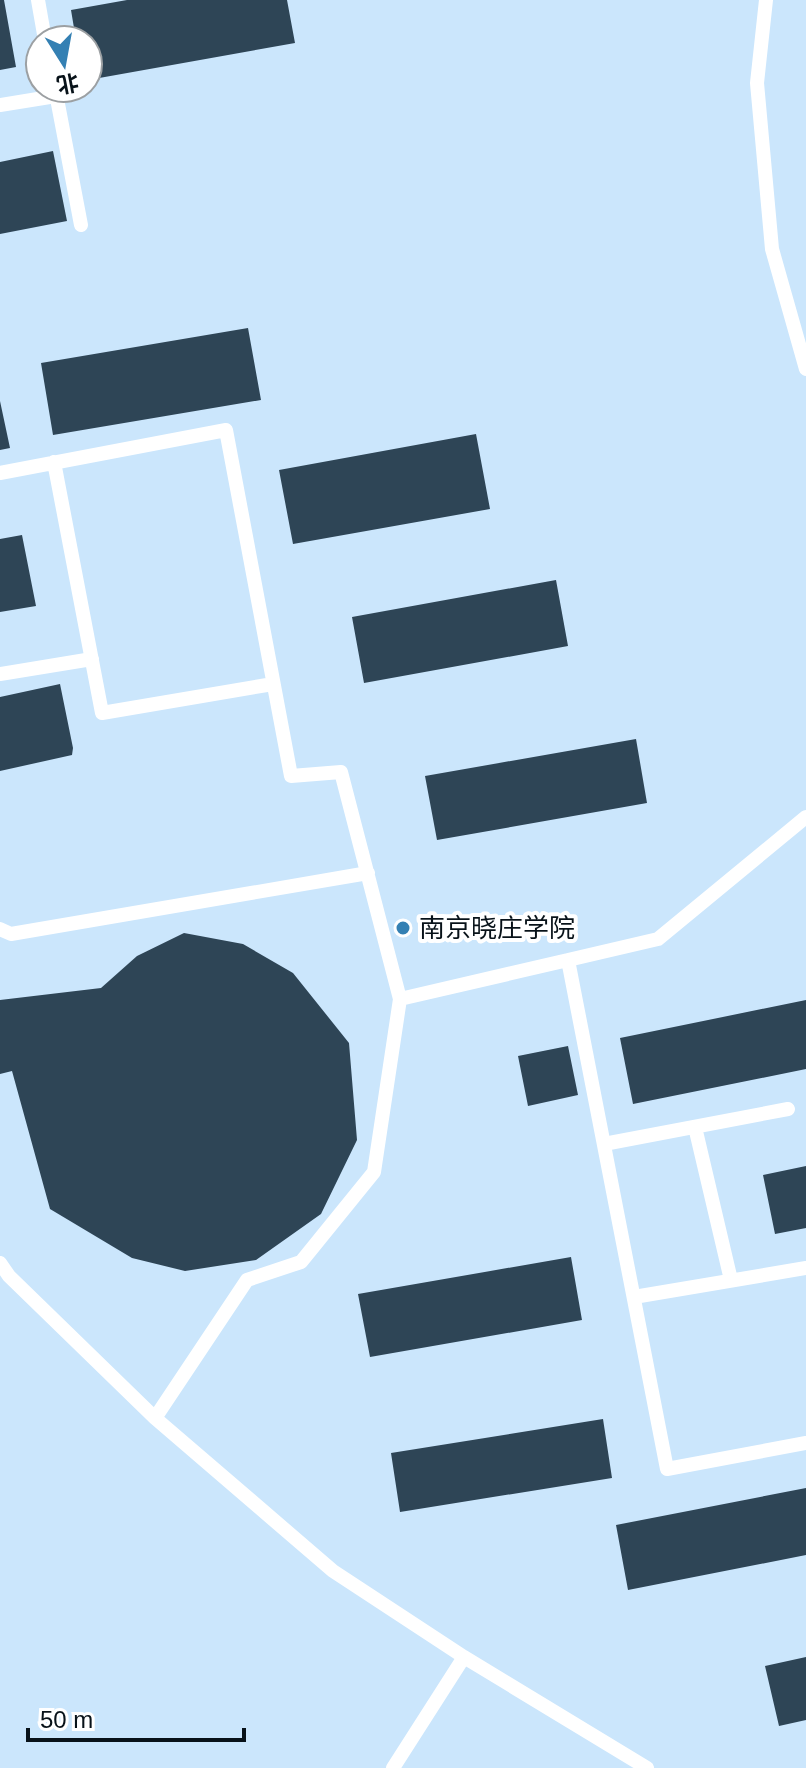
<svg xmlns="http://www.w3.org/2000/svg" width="806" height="1768" viewBox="0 0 806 1768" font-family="Helvetica,'Noto Sans SC',sans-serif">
<rect width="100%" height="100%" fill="#ddeefb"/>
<path fill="#cbe6fc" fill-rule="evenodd" d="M0 0H806V1768H0ZM40 40H88V88H40Z"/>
<path fill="#2e4556" d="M0 0H4L16 67 0 70Z
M127 0H287L295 43 88 80V40H76L71 10Z
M53 151 67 221 0 234V162Z
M248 328 261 400 53 435 41 363Z
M0 401 10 448 0 450Z
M476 434 490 509 293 544 279 470Z
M22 535 36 606 0 612V539Z
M556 580 568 646 364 683 352 617Z
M60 684 73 748 72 755 0 771V697Z
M636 739 647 803 437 840 425 776Z
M184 933 243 944 293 973 349 1043 357 1140 321 1214 256 1260 185 1271 132 1258 50 1209 12 1071 0 1074V1000L101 988 137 956Z
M806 1000V1069L633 1104 620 1038Z
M568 1046 578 1095 528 1106 518 1056Z
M806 1166V1228L775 1234 763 1175Z
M571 1257 582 1320 370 1357 358 1294Z
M603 1419 612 1478 400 1512 391 1453Z
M806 1488V1555L628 1590 616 1525Z
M806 1657V1720L779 1726 765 1666Z"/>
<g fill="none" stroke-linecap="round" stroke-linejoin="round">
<path stroke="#fff" stroke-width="14" d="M38 0 45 40
M766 0 757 83 772 249 806 369
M55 88 81 225
M0 105 56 96
M54 462 102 713 273 684
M0 473 226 430 291 776 341 772 400 999 568 960
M0 674 92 659
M806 817 658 939 568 960 667 1469 806 1443
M0 929 11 934 368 873
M695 1127 731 1280
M604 1144 788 1109
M0 1263 9 1276 155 1418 333 1571 464 1657 647 1768
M634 1297 806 1268
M155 1418 247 1280 301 1262 374 1172 400 999
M393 1768 464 1657"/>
</g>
<circle fill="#3480b3" stroke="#fff" stroke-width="3" cx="403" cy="928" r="8"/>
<g text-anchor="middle" stroke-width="8" stroke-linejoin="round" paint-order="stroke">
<g font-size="26" fill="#081219" stroke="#fff" text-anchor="start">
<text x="419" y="937">南京晓庄学院</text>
</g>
</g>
<g transform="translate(64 64) rotate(169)"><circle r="38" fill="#ffffff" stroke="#9ca0a3" stroke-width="2"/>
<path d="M0-6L14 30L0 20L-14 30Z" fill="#3480b3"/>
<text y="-12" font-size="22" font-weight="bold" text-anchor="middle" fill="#081219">北</text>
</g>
<path d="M28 1728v12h216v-12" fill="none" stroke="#081219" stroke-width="4"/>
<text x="40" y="1728" font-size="24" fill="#081219" stroke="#ffffff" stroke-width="6" paint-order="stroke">50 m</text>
</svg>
